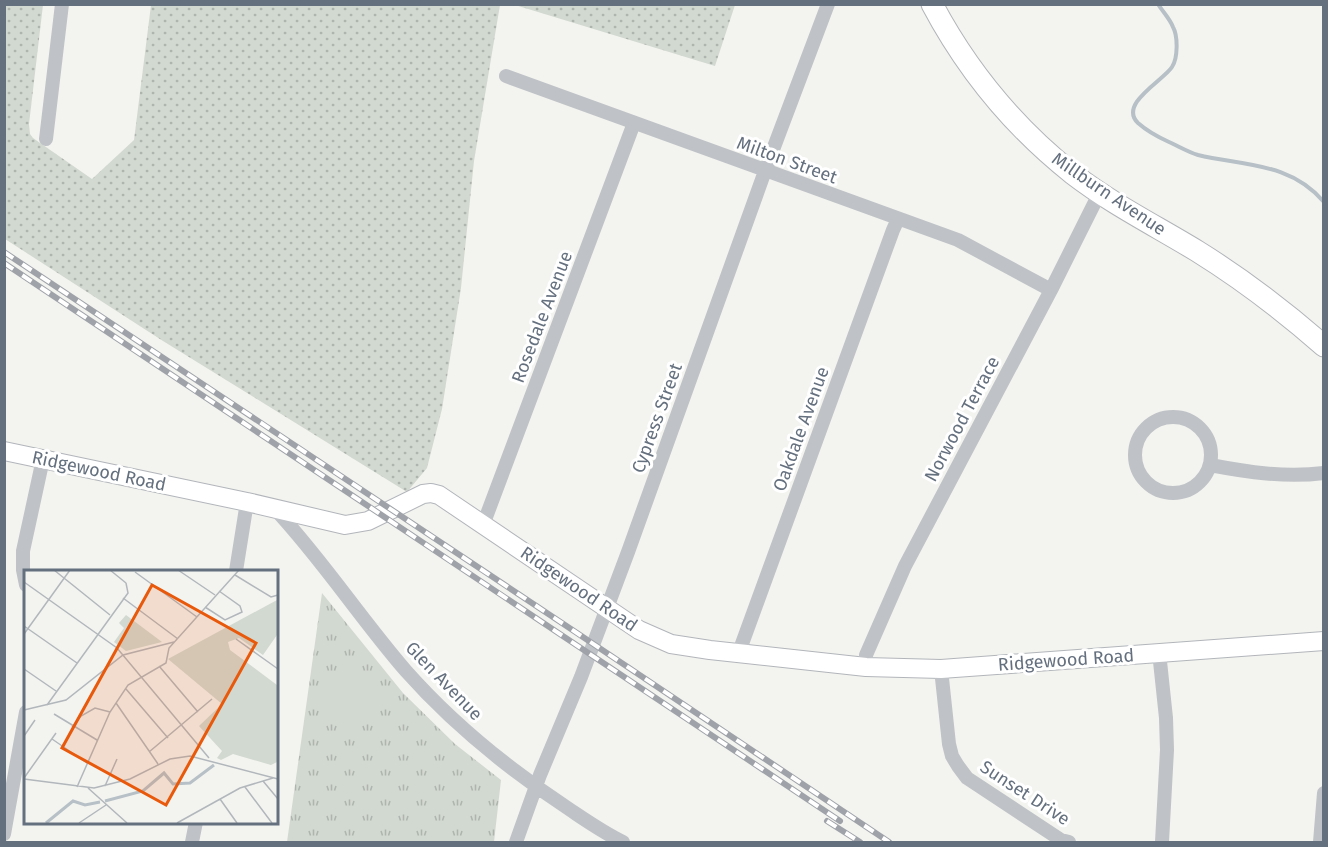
<svg xmlns="http://www.w3.org/2000/svg" width="1328" height="847" viewBox="0 0 1328 847" font-family="'Fira Sans',sans-serif">
<defs>
<pattern id="grass-dots" width="8" height="8" patternUnits="userSpaceOnUse" patternTransform="scale(1.5)"><rect width="8" height="8" fill="#d2d9d0"/><path d="M2 2h.1M6 6h.1" fill="none" stroke="#aeb4ae" stroke-width="1.8" stroke-linecap="round"/></pattern>
<pattern id="park-tufts" width="24" height="20" patternUnits="userSpaceOnUse" patternTransform="scale(1.5)"><rect width="24" height="20" fill="#d2d9d0"/><path d="M3 7l-1-3M5 7V3M7 7l1-3M15 17l-1-3M17 17v-4M19 17l1-3" fill="none" stroke="#aeb4ae"/></pattern>
</defs>
<rect width="100%" height="100%" fill="#f3f4f0"/>
<path fill="url(#grass-dots)" d="M4 5H43L29 124 30 134 33 138 92 179 134 140 151 5H500L474 161 461 288 442 409 427 468 407 492 163 341 5 239Z
M515 5 735 4V5L715 66Z"/>
<path fill="url(#park-tufts)" d="M322 593 403 693 455 744 501 780 494 842H287Z"/>
<path fill="#d2d9d0" d="M348 662 363 675 335 708 320 695Z
M368 680 383 693 355 725 340 712Z"/>
<g fill="none" stroke-linecap="round" stroke-linejoin="round">
<path stroke="#b7c0c6" stroke-width="4" d="M1158 4C1163 12 1170 19 1173 27 1178 36 1178 58 1172 67 1164 80 1118 104 1138 123 1147 131 1158 137 1169 142 1178 146 1188 152 1198 155 1244 166 1290 162 1324 202"/>
<g stroke="#b2b5ba" stroke-width="20">
<path id="secondary" d="M4 451 247 502 345 525 368 521 423 494 431 493 439 495 639 630 671 644 710 650 866 667 941 669 1324 641"/>
</g>
<g stroke="#b1b4b8" stroke-width="23">
<path id="primary" d="M932 4C967 70 1015 128 1073 174 1112 204 1156 226 1197 251 1242 279 1284 311 1324 346"/>
</g>
<path stroke="#bfc2c6" stroke-width="14" d="M506 76 958 240 1051 290
M46 139 62 4
M1135 455a38 38 0 1 1 76 0a38 38 0 1 1-76 0Z
M1210 465C1247 472 1285 478 1324 473
M274 508C322 559 360 618 406 671 453 724 510 770 569 809 587 821 604 833 623 842
M483 525 634 123
M236 571 247 502
M26 585 23 570V551L43 459
M739 652 893 230 898 219
M1159 652 1166 718 1167 750 1162 842
M866 667V655L905 566 1051 290 1100 192
M941 669 949 744 952 756 958 766 967 778 1061 840 1069 842
M4 834 26 712
M192 842 196 822
M516 842 540 775 581 677 628 552 765 171 828 4
M1320 842 1324 793"/>
<use href="#secondary" stroke="#fff" stroke-width="18"/>
<use href="#primary" stroke="#fff" stroke-width="21"/>
<g stroke="#9fa3a9" stroke-width="6">
<path id="rail" d="M4 252 574 631 889 842
M4 263 840 821
M827 821 860 842"/>
</g>
<use href="#rail" stroke="#fff" stroke-width="4" stroke-dasharray="11" stroke-linecap="butt"/>
</g>
<g text-anchor="middle" stroke-width="6" stroke-linejoin="round" paint-order="stroke">
<g font-size="18" fill="#65707f" stroke="#fff">
<text transform="translate(787 160) rotate(20)" y="6">Milton Street</text>
<text transform="translate(1109 194) rotate(34)" y="6">Millburn Avenue</text>
<text transform="translate(542 317) rotate(-69)" y="6">Rosedale Avenue</text>
<text transform="translate(657 418) rotate(-70)" y="6">Cypress Street</text>
<text transform="translate(962 419) rotate(-62)" y="6">Norwood Terrace</text>
<text transform="translate(801 429) rotate(-70)" y="6">Oakdale Avenue</text>
<text transform="translate(99 471) rotate(12)" y="6">Ridgewood Road</text>
<text transform="translate(579 589) rotate(34)" y="6">Ridgewood Road</text>
<text transform="translate(1066 660) rotate(-4)" y="6">Ridgewood Road</text>
<text transform="translate(444 681) rotate(46)" y="6">Glen Avenue</text>
<text transform="translate(1025 793) rotate(33)" y="6">Sunset Drive</text>
</g>
</g>
<g transform="translate(24 570)">
<rect width="254" height="254" fill="#f3f4f0"/>
<path d="M253 30V65L239 85 215 68 204 72 206 80 253 115V192L247 195 209 184 197 190 193 188 198 181 175 156 198 134 144 89Z" fill="#d2d9d0"/>
<path d="M102 45 138 72 102 81 90 72 100 58 95 53Z" fill="#d2d9d0"/>
<path fill="none" stroke="#b7c0c6" stroke-width="3" d="M81 231 119 221 140 203 149 214 166 213 190 195M22 253 49 231 61 235 76 232"/>
<path fill="none" stroke="#b2b7bc" stroke-width="1.5" d="M30 0 86 45M86 0 102 13M154 0 191 25M111 2 173 47M211 5 247 27 254 25M0 12 93 78 185 188M99 28 154 69M181 37 201 50 218 42 216 36 195 21M0 56 53 93M0 64 46 0M212 69 254 99M135 96 174 142M0 99 32 121M102 119 144 168M92 133 134 194M23 135 104 23 102 13M0 140 42 130 99 85 150 72M30 144 73 170M48 157 57 146 71 138 86 142M0 166 11 150M28 169 63 193M125 182 188 129M0 208 32 163M0 209 70 218 106 209 146 189 166 186 254 209M239 211 254 229M81 216 93 189M53 217 86 142 104 115 142 93 145 78 215 0M221 217 248 253M64 218 103 253M196 229 213 253M55 253 82 235M153 253 216 218 249 208"/>
<path fill="#e8590c" fill-opacity="0.15" stroke="#e8590c" stroke-width="3" d="M128 15 232 73 142 235 38 178Z"/>
<rect width="254" height="254" fill="none" stroke="#65707f" stroke-width="3"/>
</g>
<rect width="1328" height="847" fill="none" stroke="#65707f" stroke-width="12"/>
</svg>
